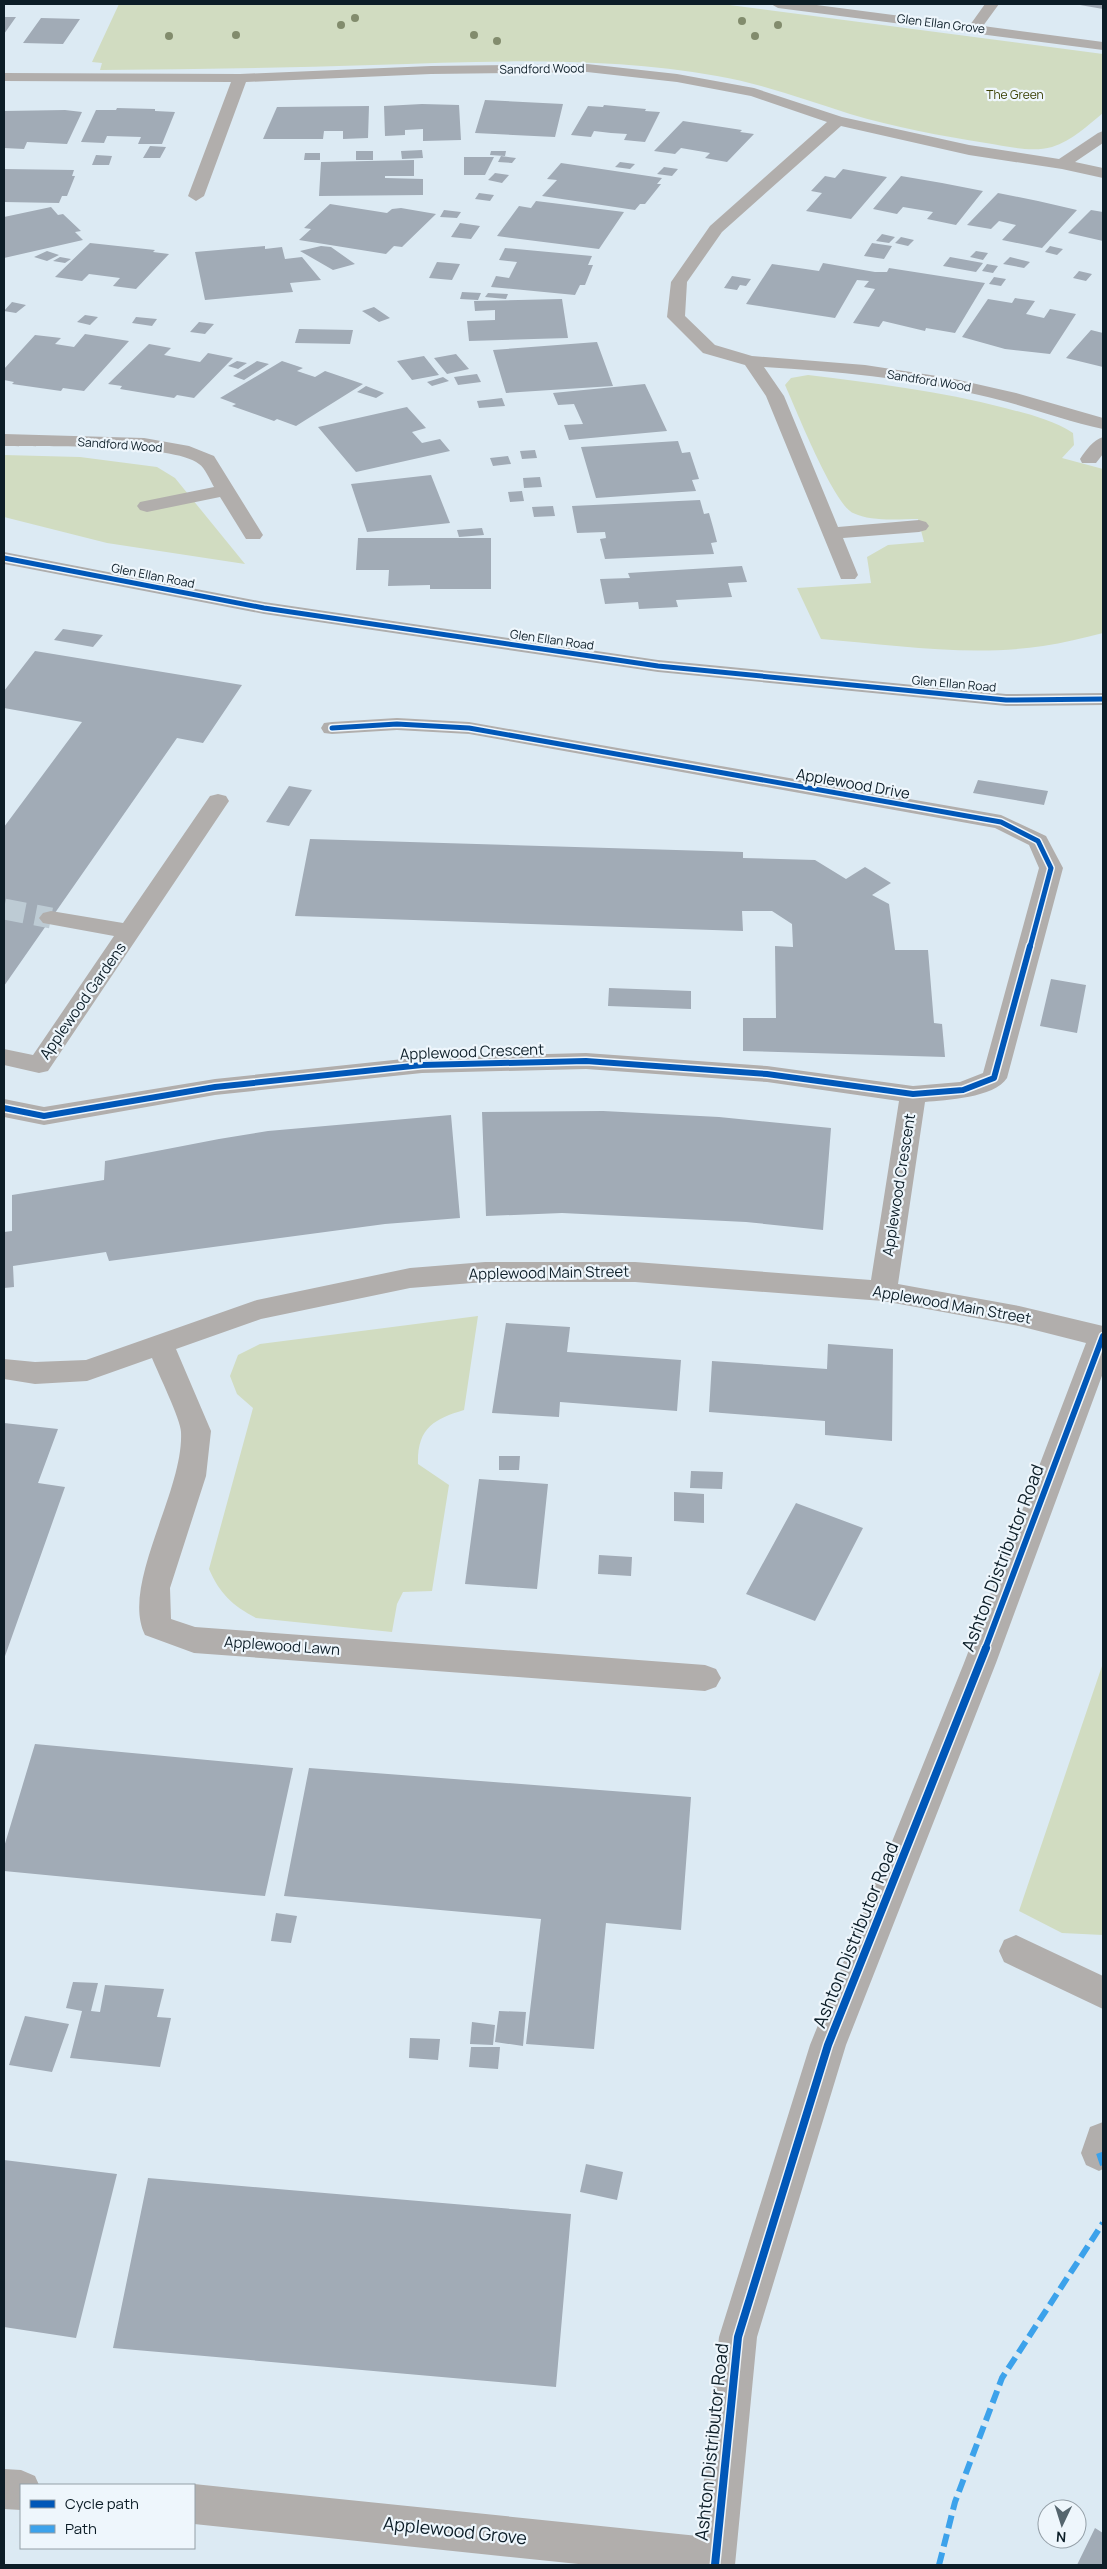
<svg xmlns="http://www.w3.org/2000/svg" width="1107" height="2569" viewBox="0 0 1107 2569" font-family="Manrope,sans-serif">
<rect width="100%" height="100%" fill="#dceaf3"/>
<path fill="#d1dcc1" d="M119 4H722L1103 54V113C1088 125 1072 141 1052 147 1031 153 1007 146 986 143 941 136 894 127 850 114 806 100 763 84 717 76 603 56 488 61 373 65 282 68 191 69 100 70L102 63 92 62Z
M808 375C874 383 940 391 1005 408 1028 414 1053 420 1073 433L1074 445 1062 458 1103 469V633C1083 638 1063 643 1043 646 970 657 894 645 821 639L797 588 871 583 867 557 888 545 924 542 918 519C898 519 872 522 853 513 833 503 796 409 785 385L791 378Z
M4 455 80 457 157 467 175 478 245 564 107 543 4 517Z
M478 1316 464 1410C434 1419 417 1428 418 1464L449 1485 432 1591 403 1592 397 1604 392 1632 256 1618C232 1605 220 1594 209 1569L253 1408 237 1394 230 1376 238 1355 260 1344Z
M1103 1663V1935L1062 1933 1019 1911Z"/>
<path fill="#a1abb6" d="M1080 4H1103V9L1080 5Z
M4 17H16L4 34Z
M41 18 80 19 63 44 23 43Z
M485 100 563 104 555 137 475 133Z
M422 104 459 105 461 140 423 141V129L405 130V135L385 136 384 106Z
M604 105 646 109 645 111 660 112 645 142 624 140 627 134 611 133 594 131 591 137 571 135 588 106 603 107Z
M369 106 368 138 343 139V131H324L323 139H263L277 107Z
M117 108 155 109V111L175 112 162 144H138L141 137 107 136 104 143 81 142 96 110H116Z
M65 110 82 112 67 144 27 142 24 149 4 148V111Z
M683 121 742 130 740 132 754 134 727 162 705 158 710 153 681 148 675 154 654 151Z
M150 146 166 147 160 158H143Z
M422 150 423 158 402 159 401 151Z
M356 151H373V160H356Z
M491 151H506L505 156 490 155Z
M305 153H320V160H304Z
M96 155 112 156 109 165H92Z
M501 156 516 158 512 163 498 162Z
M464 157H494L485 175H464Z
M414 160V176H385V178L423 179V195L319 196 321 162Z
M620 162 635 164 630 169 615 167Z
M561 163 662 178 657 184H661L645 204H640L635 210 542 196 557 180 547 179Z
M664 167 678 169 672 176 657 174Z
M4 169 74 170 72 176H75L67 196H62L59 203 4 202Z
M843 169 887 177 851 219 806 211 822 193 811 191 825 176 835 178Z
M495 173 509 175 502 183 488 180Z
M901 176 942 183 983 191 956 225 927 219 933 212 903 207 897 214 873 209Z
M479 193 494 195 490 201 475 199Z
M998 193 1038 201 1077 210 1042 248 1002 240 1016 225 999 221 991 229 967 225Z
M536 201 624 212 599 249 497 236 519 206 531 208Z
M330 204 387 213 392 209 401 208 436 214 402 247 394 246 386 254 299 240 311 229 304 228Z
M51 207 58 215 63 214 81 231 75 232 83 240 4 258V217Z
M444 210 461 212 457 218 440 217Z
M1091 210 1103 212V241L1068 233Z
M460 223 480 226 471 239 451 237Z
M882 234 895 237 889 243 876 241Z
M901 237 914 240 908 246 895 243Z
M90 243 155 250 153 252 169 254 136 289 113 286 120 278 89 274 82 281 55 277Z
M872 243 892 246 884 259 864 256Z
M265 246V249L282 247 285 259 302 257 321 280 290 283 293 292 205 300 195 252Z
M321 246 331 247 355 264 333 270 300 251Z
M1050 246 1063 249 1057 255 1045 252Z
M505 248 592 256 588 265H593L585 285H580L575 295 491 287 496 276 509 278 517 262 499 260Z
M47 251 59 255 47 261 34 257Z
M976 251 988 253 983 260 970 257Z
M60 257 71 259 65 263 53 261Z
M950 257 983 263 976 272 943 266Z
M1010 257 1030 262 1024 268 1003 264Z
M437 262 460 264 452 280 429 278Z
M823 263 875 272H887L889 268 985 283 955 333 926 328 925 331 883 321 879 327 853 323 875 289 864 287 869 281 857 280 835 318 746 304 772 264 819 271Z
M987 264 998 266 993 273 982 271Z
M1079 271 1092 274 1086 281 1073 278Z
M732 276 751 279 746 286 740 285 737 290 724 288Z
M994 277 1006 279 1001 286 989 284Z
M462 292 481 293 478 300 460 299Z
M488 293 508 294 506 299 485 297Z
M1015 298 1035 301 1026 314 1044 318 1050 309 1076 314 1050 354 1005 349 962 337 988 299 1012 303Z
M562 299 568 338 469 341 467 321 495 320V310L475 311 474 301Z
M12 302 26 305 16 313 4 311Z
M374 307 390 318 379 322 362 311Z
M85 315 98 317 90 325 77 322Z
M136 317 157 319 152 326 132 323Z
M199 322 214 324 205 334 190 332Z
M299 329 353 330 350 344 295 343Z
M1091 330 1103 333V367L1066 358Z
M85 334 129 341 84 391 63 388 61 391 12 384 14 382 4 380V369L35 335 61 338 55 344 74 347Z
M597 342 613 386 506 393 493 350Z
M149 344 171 348 164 355 200 362 208 353 233 358 194 398 177 395 174 398 120 389 122 386 108 384Z
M456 354 469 369 447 374 434 358Z
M424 356 439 375 412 380 397 361Z
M237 361 247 363 238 369 228 366Z
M257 361 269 364 244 380 233 376Z
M282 361 303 368 297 371 315 377 325 371 363 384 296 426 277 419 274 421 232 406 236 404 220 398Z
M477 374 481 382 458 385 454 377Z
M443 377 449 381 432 386 427 382Z
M645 384 667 431 569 440 564 425 583 424 574 404 558 405 553 393Z
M366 386 384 393 376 398 357 392Z
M502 398 505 406 479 408 477 401Z
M407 407 426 428 412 432 422 443 440 439 450 451 356 472 318 427Z
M678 441 682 453 690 452 699 479 692 480 696 491 596 498 581 447Z
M535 450 537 458 522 459 520 451Z
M508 456 511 464 493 466 490 458Z
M431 475 450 523 367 532 351 484Z
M540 477 542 487 524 488 523 478Z
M522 491 524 501 510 502 508 492Z
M700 500 704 514 709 513 713 527 717 542 711 543 714 554 605 559 600 539 606 538 605 532 577 533 572 506Z
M553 506 555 516 534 517 532 507Z
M482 528 484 535 459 537 457 530Z
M358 538H491V589H430V585L388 586 389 570H356Z
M742 566 747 582 728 583 732 597 676 600 678 607 639 609 638 602 605 604 600 579 630 578 628 573Z
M63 629 90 633 103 635 93 647 54 640Z
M35 651 242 685 203 743 177 738 4 986V827L82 722 4 708V691Z
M978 780 1048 791 1044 805 973 793Z
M289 786 312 790 289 826 266 822Z
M310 839 743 852V858L815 860 846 879 865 867 891 883 872 895 889 904 895 950H928L934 1023 942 1024 945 1057 743 1051V1018H776L775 946 793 947 792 924 772 911H742L743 931 295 916Z
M1051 979 1086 985 1077 1033 1040 1026Z
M609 988 691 991V1009L608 1006Z
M603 1111 719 1117 831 1128 823 1230 746 1222 562 1213 486 1216 482 1112Z
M451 1115 460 1218 385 1224 109 1261 106 1252 13 1266 14 1287 4 1288V1232L12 1231V1195L104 1180 105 1161 219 1139 268 1131Z
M506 1323 570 1327 567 1352 681 1360 677 1411 560 1402 559 1417 492 1413Z
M828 1344 893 1349 892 1441 825 1435V1421L709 1412 712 1361 827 1369Z
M4 1423 58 1429 38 1483 65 1487 4 1659Z
M499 1456H520L519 1470H499Z
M691 1471 723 1472 722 1489 690 1488Z
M479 1479 548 1484 537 1589 465 1584Z
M674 1492 704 1494V1523L674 1521Z
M796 1503 863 1528 815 1621 746 1594Z
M599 1555 632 1557 631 1576 598 1574Z
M35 1744 293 1768 265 1896 4 1871V1847Z
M309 1768 691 1797 681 1930 606 1923 594 2049 526 2044 541 1919 284 1896Z
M276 1913 297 1916 291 1943 271 1941Z
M73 1982 98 1983 91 2011 100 2012 105 1985 164 1989 157 2017 171 2018 160 2067 70 2058 82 2011 66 2008Z
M499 2011 526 2012 523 2046 495 2042Z
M25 2016 69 2024 52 2072 9 2065Z
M472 2022 495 2025 493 2045 470 2044Z
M410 2038 440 2039 438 2060 409 2058Z
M471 2047H500L498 2069 469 2067Z
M4 2160 117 2174 76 2338 4 2327Z
M586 2164 623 2172 617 2200 580 2192Z
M148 2178 571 2214 556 2387 113 2348Z
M1095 2528 1103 2533V2565H1077Z"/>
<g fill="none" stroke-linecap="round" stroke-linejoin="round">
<path stroke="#bdcbd4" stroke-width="21" stroke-dasharray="21 11" stroke-linecap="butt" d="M4 909 51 918"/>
<path fill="#b1aeac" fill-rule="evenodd" d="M771 4H809L970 25 985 4H999L983 26 1103 42V50L778 8Z
M587 64 677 74 754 88 842 117 969 145 1059 159 1098 133 1103 131V143L1075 162 1103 168V178L1062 169 969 155 841 126 722 232 687 282 685 316 715 345 752 356 865 365 950 378 1016 393 1103 418V429C1061 420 1021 404 979 395 909 378 836 371 764 367L784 396 838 527 919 520 926 522 929 526 926 530 919 532 843 538 858 575 855 579H841L766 396 745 365 703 353 667 317 671 282 710 226 827 122 751 96 677 82 587 72 431 74 246 82 204 196 196 201 188 196 231 82 4 81V73L240 74 431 66Z
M4 434 144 438 189 446 214 456 263 535 260 539H246L220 497 147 512 140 510 137 506 140 502 214 487C210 480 205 468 199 464 173 443 42 447 4 446Z
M1103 437V454L1096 463H1082L1080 459C1086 450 1093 440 1103 437Z
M397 718 469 722 1001 815 1046 836 1063 868 1007 1078C994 1098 946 1100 925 1102L898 1284 1019 1306 1103 1326V1373L996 1663 846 2045 757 2337 735 2565H588L194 2524V2485H191L194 2484 698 2536 719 2337 810 2045 964 1663 1086 1343 1019 1326 883 1301 635 1282H485L410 1288 261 1319 176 1349 211 1431 206 1476 170 1588 171 1619 195 1627 705 1665 716 1669 721 1678 716 1687 705 1691 194 1653 145 1635C120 1585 184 1492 181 1432 181 1420 158 1373 152 1358L87 1381 35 1384 4 1379V1359L35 1362 86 1360 257 1300 410 1268 485 1262H635L871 1280 899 1101 767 1082 586 1069 422 1073 215 1095 44 1125 4 1117V1099L44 1107 215 1079 422 1057 586 1053 767 1066 913 1086 960 1082 983 1073 1039 868 1029 845 995 828 469 734 397 730 332 734 324 733 321 728 324 723 332 722Z
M218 794 226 796 229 801 48 1071 39 1073 4 1065V1049L33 1055 114 936 43 923 39 918 43 913 51 911 123 923 210 796Z
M1016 1935 1103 1976V2009L1004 1962 999 1951 1004 1940Z
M1103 2122V2169L1099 2171 1086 2165 1081 2153 1090 2127Z
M4 2469 21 2470 35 2476 39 2485H21V2510L4 2509Z"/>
<path fill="#aeadac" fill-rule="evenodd" d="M4 552 264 602 658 660 1006 694 1103 693V705L1006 706 658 672 264 614 4 564Z"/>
<path stroke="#3ca2eb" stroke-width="6" stroke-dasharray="13 6" stroke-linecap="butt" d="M1099 2153 1103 2165
M939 2565 955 2502 1002 2378 1103 2223"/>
<g stroke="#eef6fc" stroke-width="8">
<path id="cycleway-far2" d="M4 558 264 608 658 666 1006 700 1103 699
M332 728 397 724 469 728 1001 822 1038 841 1051 868 1030 947"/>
</g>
<g stroke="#eef6fc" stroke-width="9">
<path id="cycleway-far1" d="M4 1108 44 1116 215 1087 422 1065 586 1061 767 1074 913 1094 963 1090 994 1078 1030 946
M985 1649 1103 1336"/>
</g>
<g stroke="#eef6fc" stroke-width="11">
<path id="cycleway" d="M715 2565 738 2337 828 2045 986 1648"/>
</g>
<use href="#cycleway-far2" stroke="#0057b8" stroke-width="5"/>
<use href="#cycleway-far1" stroke="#0057b8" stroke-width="6"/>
<use href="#cycleway" stroke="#0057b8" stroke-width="8"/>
</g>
<g fill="#828c6d">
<circle cx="355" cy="18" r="4"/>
<circle cx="742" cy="21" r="4"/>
<circle cx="341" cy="25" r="4"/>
<circle cx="778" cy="25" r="4"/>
<circle cx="236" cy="35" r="4"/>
<circle cx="474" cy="35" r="4"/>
<circle cx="169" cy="36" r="4"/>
<circle cx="755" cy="36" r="4"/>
<circle cx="497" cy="41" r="4"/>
</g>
<g text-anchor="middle" stroke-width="4.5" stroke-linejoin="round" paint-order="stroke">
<g font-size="12" fill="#0c1d27" stroke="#eef6fc">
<text transform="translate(941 24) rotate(7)" y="4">Glen Ellan Grove</text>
<text transform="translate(542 69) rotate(-1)" y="4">Sandford Wood</text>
<text transform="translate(929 381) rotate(9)" y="4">Sandford Wood</text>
<text transform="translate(120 445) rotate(4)" y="4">Sandford Wood</text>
<text transform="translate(153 576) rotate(11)" y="4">Glen Ellan Road</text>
<text transform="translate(552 640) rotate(8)" y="4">Glen Ellan Road</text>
<text transform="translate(954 684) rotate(5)" y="4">Glen Ellan Road</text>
</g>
<g font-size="12" fill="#393f00" stroke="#eef6fc">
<text x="1015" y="99">The Green</text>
</g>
<g font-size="15" fill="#0c1d27" stroke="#eef6fc">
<text transform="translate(853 784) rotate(10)" y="5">Applewood Drive</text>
<text transform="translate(83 1001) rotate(-55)" y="5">Applewood Gardens</text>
<text transform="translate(472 1052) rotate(-2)" y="5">Applewood Crescent</text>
<text transform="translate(899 1185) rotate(-81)" y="5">Applewood Crescent</text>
<text transform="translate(549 1273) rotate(-1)" y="5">Applewood Main Street</text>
<text transform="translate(952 1305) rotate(10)" y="5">Applewood Main Street</text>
<text transform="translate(282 1646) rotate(4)" y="5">Applewood Lawn</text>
</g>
<g font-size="18" fill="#0c1d27" stroke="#eef6fc">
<text transform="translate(1003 1558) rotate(-69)" y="6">Ashton Distributor Road</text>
<text transform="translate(856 1935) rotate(-68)" y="6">Ashton Distributor Road</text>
<text transform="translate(712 2442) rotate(-84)" y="6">Ashton Distributor Road</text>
<text transform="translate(455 2531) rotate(6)" y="6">Applewood Grove</text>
</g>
</g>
<rect width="1107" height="2569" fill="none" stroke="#0c1d27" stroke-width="10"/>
<rect x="20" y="2484" width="175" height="65" fill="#eef6fc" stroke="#949fa7"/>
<rect x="30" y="2500" width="25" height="8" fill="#0057b8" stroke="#949fa7"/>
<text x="65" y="2509" font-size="15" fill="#0c1d27">Cycle path</text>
<rect x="30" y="2525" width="25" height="8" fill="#3ca2eb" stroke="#949fa7"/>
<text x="65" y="2534" font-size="15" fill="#0c1d27">Path</text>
<g transform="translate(1062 2524) rotate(184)"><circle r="24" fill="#eef6fc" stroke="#949fa7"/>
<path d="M0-4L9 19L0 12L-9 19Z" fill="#55656e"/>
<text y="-8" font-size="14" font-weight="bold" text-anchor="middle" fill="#0c1d27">N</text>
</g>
</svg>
